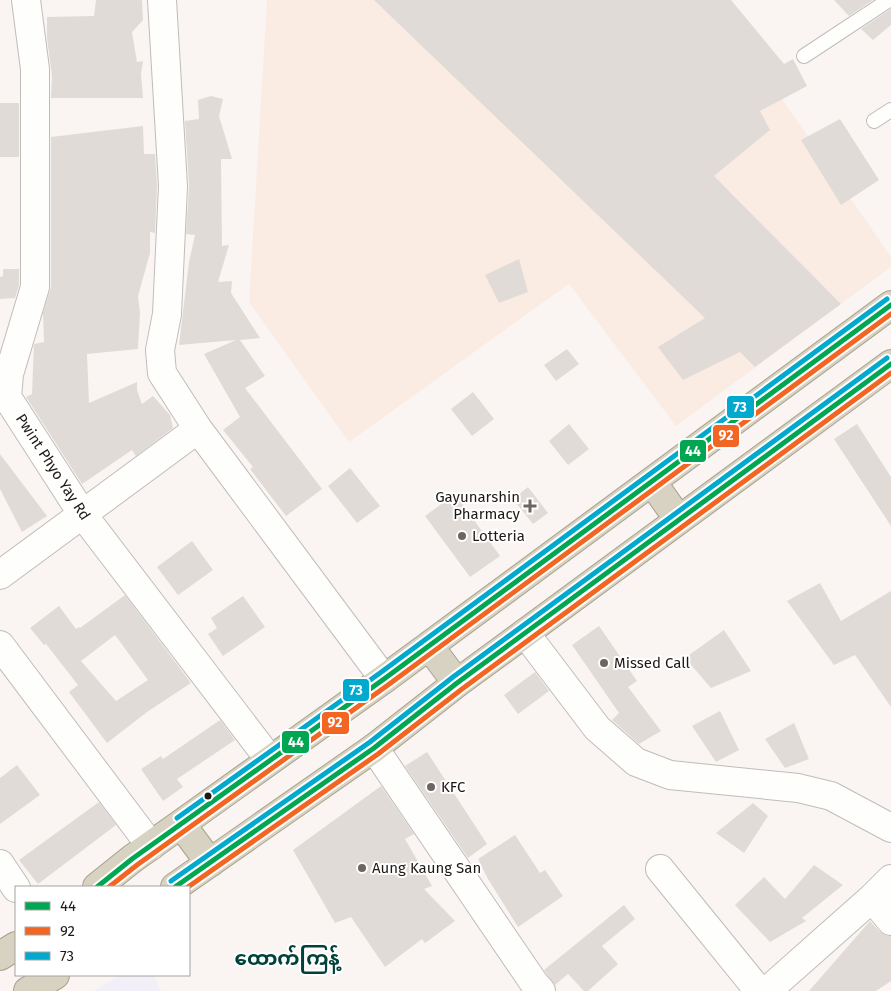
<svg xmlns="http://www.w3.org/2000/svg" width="891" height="991" viewBox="0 0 891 991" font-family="'Fira Sans','Noto Sans Myanmar',sans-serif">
<rect width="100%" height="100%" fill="#faf5f2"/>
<path fill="#f2eff8" d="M120 975H154L161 991H94Z"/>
<path fill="#fbece3" d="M267 0H714L891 257V267L676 426 569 284 349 442 249 302Z"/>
<path fill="#e0dbd7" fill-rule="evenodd" d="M96 0H142L143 20 132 32 137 62 143 61 141 74 143 98H51L52 76 47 38V17L94 16Z
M374 0H731L784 64 793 59 807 86 760 111 770 130 714 176 841 304 755 367 740 352 683 380 658 347 705 318Z
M834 0H873L849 16Z
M891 9V25L873 40 861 29Z
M211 96 223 99 219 116 232 159H221L222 246 229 245 218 282 232 281 231 293 260 338 240 340 265 376 245 388 322 489 286 516 250 469 253 467 223 430 240 417 204 354 236 340 179 345 189 262 195 235 186 234 189 185 185 121 199 119 198 100Z
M0 103H19V157H0Z
M840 119 879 180 841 205 801 140Z
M143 126 144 154H155L157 186 155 233 150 232V253L138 296 140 313 138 349 87 354 89 403 137 382V390L142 404 153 396 170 415 173 428 136 456 132 450 82 484 26 397 32 394 34 344 44 342 43 313 51 287V137Z
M519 259 528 292 499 303 485 275Z
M3 269H19V285L15 298 0 299V277L3 276Z
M567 349 579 364 556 381 544 365Z
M473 392 494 419 472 436 451 409Z
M569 424 589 449 568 465 549 441Z
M857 424 891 477V526L834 439Z
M0 454 47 516 22 532 0 489Z
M350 468 380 506 357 523 328 486Z
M528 487 548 513 533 524 513 499Z
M455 494 500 556 470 577 425 516Z
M192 541 213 570 178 595 157 567Z
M820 583 841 621 891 591V707L855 655 834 665 787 601Z
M125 595 191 683 147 712 107 743 69 692 78 685 46 644 44 645 30 628 59 606 76 629 79 627 80 628ZM115 635 148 680 116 701 81 661Z
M243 596 265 627 223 656 208 634 217 628 211 618Z
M599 626 637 681 628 687 661 731 639 744 612 720 619 713 572 645Z
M724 630 751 671 711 688 685 658Z
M535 672 549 691 518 714 504 695Z
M720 711 739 750 716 762 692 726Z
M220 720 235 740 177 779 183 787 163 801 141 769 161 756 163 759Z
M794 723 809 759 785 768 765 739Z
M427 752 487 844 468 858 405 766Z
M17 765 40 795 0 824V778Z
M381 786 414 834 405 839 432 886 424 889 455 921 425 943 422 939 385 967 351 917 335 923 293 850Z
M99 802 116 825 38 884 19 860Z
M753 803 768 816 744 853 716 833Z
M515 835 540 873 545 870 563 896 518 927 488 879 478 859Z
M814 865 843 885 802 918 806 921 770 942 735 905 764 877 785 899Z
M624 905 635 919 602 946 618 964 588 991H584L568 974 555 985 544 970Z
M870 921 879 931 885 935 891 936V981L876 991H809Z"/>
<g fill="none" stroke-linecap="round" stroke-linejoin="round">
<g stroke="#c1bcb9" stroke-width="16">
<path id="lane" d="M804 56 889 0
M874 121 891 110"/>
</g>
<g stroke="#c1bcb9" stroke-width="30">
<path id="street" d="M26 0 35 69V287L9 374 7 397 83 515 270 760
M162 0 173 186 167 314 160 350 162 373 198 429 384 679
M0 575 198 429
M525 633 597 728 636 762 670 775 798 788 831 796 891 828
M0 645 151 846
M374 748 534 983 541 991
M0 864 16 888
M660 869 759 991
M872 898 891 921
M767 991 872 898 891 879"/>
</g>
<g stroke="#a8a18d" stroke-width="30">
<path id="highway" d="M652 482 679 520
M429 646 457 683
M181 824 210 863
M97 887 132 859 384 679 891 305
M175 887 374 748 457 683 891 364
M0 956 16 946
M28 991 55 975"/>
</g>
<use href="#lane" stroke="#fefefd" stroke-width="14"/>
<use href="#street" stroke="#fefefd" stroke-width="28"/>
<use href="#highway" stroke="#d7d2c1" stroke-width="28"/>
<g stroke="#fff" stroke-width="9">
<path id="bus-1" d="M97 887 132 859 384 679 891 305
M175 887 374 748 457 683 891 364"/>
</g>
<g stroke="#fff" stroke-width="9">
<path id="bus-2" d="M109 887 137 865 388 685 891 314
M188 887 378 754 462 689 891 373"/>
</g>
<g stroke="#fff" stroke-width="9">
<path id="bus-3" d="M177 818 380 673 887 299
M171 881 370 742 453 677 887 358"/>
</g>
<use href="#bus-1" stroke="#00a651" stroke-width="5"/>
<use href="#bus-2" stroke="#f26522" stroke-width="5"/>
<use href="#bus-3" stroke="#00a9ce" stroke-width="5"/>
</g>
<g fill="#6c6663" stroke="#fff" stroke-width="2">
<path d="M527.5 498.5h5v5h5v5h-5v5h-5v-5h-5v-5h5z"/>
<circle cx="462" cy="536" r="5"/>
<circle cx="604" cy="663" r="5"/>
<circle cx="431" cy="787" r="5"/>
<circle cx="362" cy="868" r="5"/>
</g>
<circle fill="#1f1916" stroke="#fff" stroke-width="2" cx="208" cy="796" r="4.5"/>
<g text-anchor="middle" stroke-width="4" stroke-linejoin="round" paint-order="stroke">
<g font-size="15" fill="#1f1916" stroke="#fff">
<text transform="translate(53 467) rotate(57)" y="5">Pwint Phyo Yay Rd</text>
</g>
<g font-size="15" fill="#1f1916" stroke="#fff" text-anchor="start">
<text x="520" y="502" text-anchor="end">Gayunarshin<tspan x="520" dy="17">Pharmacy</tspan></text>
<text x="472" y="541">Lotteria</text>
<text x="614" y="668">Missed Call</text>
<text x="441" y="792">KFC</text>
<text x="372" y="873">Aung Kaung San</text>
</g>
<g font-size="20" font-weight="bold" fill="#00413a" stroke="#fff">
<text x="287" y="965">ထောက်ကြန့်</text>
</g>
</g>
<g stroke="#fff" stroke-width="2">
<rect x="726" y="395" width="29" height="24" rx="5" fill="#00a9ce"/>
<rect x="712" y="424" width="28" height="24" rx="5" fill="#f26522"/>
<rect x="679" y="439" width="28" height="24" rx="5" fill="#00a651"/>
<rect x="342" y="678" width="28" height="24" rx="5" fill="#00a9ce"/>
<rect x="321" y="711" width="29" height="24" rx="5" fill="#f26522"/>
<rect x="281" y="730" width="29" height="24" rx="5" fill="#00a651"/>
</g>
<g font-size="14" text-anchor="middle" font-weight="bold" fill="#fff">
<text x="740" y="412">73</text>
<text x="726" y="440">92</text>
<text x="693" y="456">44</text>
<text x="356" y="695">73</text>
<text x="335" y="727">92</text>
<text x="296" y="747">44</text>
</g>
<rect x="15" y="886" width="175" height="90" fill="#ffffff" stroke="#a5a3a2"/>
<rect x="25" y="902" width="25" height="8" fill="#00a651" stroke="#a5a3a2"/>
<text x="60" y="911" font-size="15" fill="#1f1916">44</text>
<rect x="25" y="927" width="25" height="8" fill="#f26522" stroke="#a5a3a2"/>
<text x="60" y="936" font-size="15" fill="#1f1916">92</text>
<rect x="25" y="952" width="25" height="8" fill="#00a9ce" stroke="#a5a3a2"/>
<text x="60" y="961" font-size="15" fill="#1f1916">73</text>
</svg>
